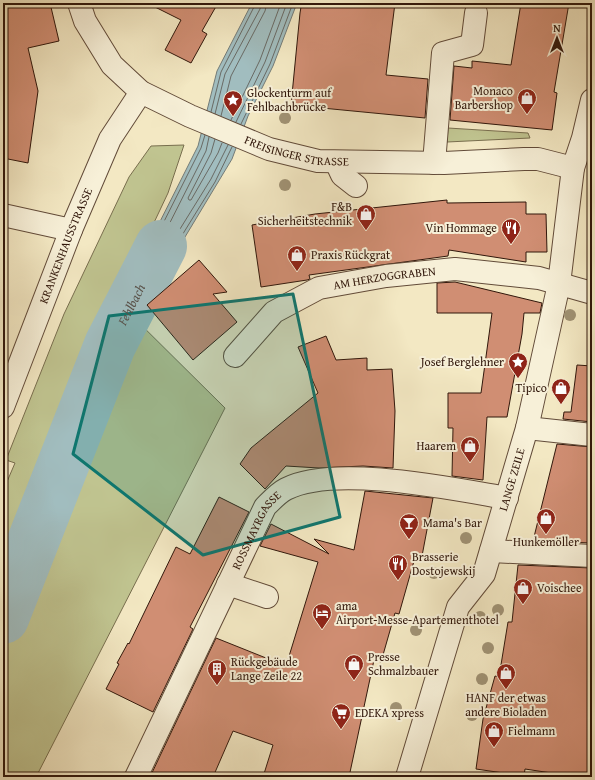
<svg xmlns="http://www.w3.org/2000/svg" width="595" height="780" viewBox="0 0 595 780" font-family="'Gentium Book Plus',serif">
<rect width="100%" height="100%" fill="#f3e8c3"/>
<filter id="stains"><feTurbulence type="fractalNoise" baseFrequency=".005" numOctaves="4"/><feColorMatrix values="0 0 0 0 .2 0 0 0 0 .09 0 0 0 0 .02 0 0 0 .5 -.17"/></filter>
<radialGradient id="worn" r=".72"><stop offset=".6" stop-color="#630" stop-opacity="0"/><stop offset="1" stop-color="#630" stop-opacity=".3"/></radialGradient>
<path fill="#c0c490" stroke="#786e4e" d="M448 128 528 133 530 138 447 142Z
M184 145 168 193 117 301 225 408 36 777H3V483L6 484 15 463 6 460 64 314 129 177 151 146Z"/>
<path fill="#a1bdbf" stroke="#747b77" d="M252 3H297L273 66 248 116 232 159 138 315 120 301 198 146 217 71Z"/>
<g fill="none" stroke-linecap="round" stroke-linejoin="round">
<path stroke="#696a65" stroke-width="1" d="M211 112 221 72 256 3
M215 114 225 74 260 9 261 3
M221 116 231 76 265 11 267 3
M231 120 260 60 281 3
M236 122 265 62 287 3
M241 124 270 64 293 3
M205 135 201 148 125 299 135 308H137L215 182 232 147
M209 137 206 151 132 298 133 301 136 300 211 179 228 145
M215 139 211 153 188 198 189 200H191L218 153 222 143"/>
<path stroke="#a1bdbf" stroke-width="52" id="s1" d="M3 618 110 345 161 246"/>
</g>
<path fill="#d08e73" stroke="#31170b" d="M24 3H50L59 41 28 48 38 91 28 163 3 158V8Z
M147 3H218L202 31 207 34 191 63 165 50 181 20Z
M310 3H395L386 75 428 79 425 118 291 105 300 13 301 7Z
M521 3H569L554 92 557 93 552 130 450 120 454 66 472 68V61L511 65Z
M447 200V203L526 202V214H546L547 252H526V262L449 250 448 256 309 275 310 279 307 280 261 287 252 225 315 214Z
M199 260 227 292 213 294 237 322 193 360 147 305Z
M455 282 542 303 540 313H524L522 334 507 417H487L483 480 452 476 453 428H448V393H481L492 313H437V283Z
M326 336 336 360 367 358V370L392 369 395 411 393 468 363 466 319 468 286 466 265 489 240 464 251 448 318 393 298 347Z
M577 365 592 366V422L563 419 564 412H571Z
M557 444 592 447V543L533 541Z
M365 491 433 498 422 556 416 554 399 614 395 613 381 662 374 660 349 777H263L273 745 233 731 213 777H150L216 638 286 666 318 562 260 546 271 524 329 554 314 539 354 550Z
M219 497 249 512 190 627 193 629 153 712 106 689 119 664 117 663 128 643 129 644 176 547 190 554Z
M518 565 592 568V777H578L525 769 524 776 476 769 483 719 495 676 499 677 508 622H512Z"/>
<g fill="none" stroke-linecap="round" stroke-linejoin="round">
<g stroke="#624b39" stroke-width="24">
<g id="minor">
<path id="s2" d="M79 3 85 21 112 65 141 92 190 116 269 149 318 161 444 163 524 159H538L573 168"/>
<path d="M336 162 342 175 356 186"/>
<path d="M434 163 443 53 472 45 476 13"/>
<path d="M3 215 71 230"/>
<path id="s3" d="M235 356 274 312 319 288 386 276 455 269 539 278 592 293"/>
<path id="s4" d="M3 407 71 230 110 139 141 92"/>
<path d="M527 428 592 435"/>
<path d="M491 551 592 556"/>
<path d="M228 584 267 597"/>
<path id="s5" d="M136 777 265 507C271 501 278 493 286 489 334 464 453 489 507 498"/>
<path id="s6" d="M407 777 458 607 484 574 527 428 559 284 573 168 583 138 592 100"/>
</g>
</g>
<use href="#minor" stroke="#f7f0d8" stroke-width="22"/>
</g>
<g fill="#a09274">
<circle cx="285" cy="118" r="6"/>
<circle cx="285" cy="185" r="6"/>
<circle cx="570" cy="315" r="6"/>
<circle cx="466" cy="538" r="6"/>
<circle cx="434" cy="573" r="6"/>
<circle cx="498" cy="610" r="6"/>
<circle cx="480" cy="617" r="6"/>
<circle cx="416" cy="630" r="6"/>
<circle cx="488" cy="648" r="6"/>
<circle cx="482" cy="679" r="6"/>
<circle cx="396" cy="708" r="6"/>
<circle cx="472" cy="715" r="6"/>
</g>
<path fill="#0f766e" fill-opacity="0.2" stroke="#0f766e" stroke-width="3" stroke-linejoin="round" d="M293 294 340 517 203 555 73 454 109 316Z"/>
<defs>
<g id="shop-pin" transform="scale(1)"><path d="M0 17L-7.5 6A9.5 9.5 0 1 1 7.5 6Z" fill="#8f2418" stroke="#f7f0d8"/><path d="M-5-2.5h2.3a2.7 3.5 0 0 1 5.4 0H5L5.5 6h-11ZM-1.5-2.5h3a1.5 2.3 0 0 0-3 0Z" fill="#fff"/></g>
<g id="sight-pin" transform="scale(1)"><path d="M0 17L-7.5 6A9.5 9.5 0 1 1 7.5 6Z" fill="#8f2418" stroke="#f7f0d8"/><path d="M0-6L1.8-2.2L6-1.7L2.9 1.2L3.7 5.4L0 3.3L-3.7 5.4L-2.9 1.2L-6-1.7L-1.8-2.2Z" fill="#fff"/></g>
<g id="restaurant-pin" transform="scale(1)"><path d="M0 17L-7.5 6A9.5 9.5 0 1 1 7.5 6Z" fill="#8f2418" stroke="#f7f0d8"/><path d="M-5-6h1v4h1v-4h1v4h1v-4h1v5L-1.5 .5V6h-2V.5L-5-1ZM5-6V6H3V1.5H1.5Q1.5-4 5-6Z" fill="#fff"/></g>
<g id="bar-pin" transform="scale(1)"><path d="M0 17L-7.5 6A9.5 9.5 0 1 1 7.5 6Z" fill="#8f2418" stroke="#f7f0d8"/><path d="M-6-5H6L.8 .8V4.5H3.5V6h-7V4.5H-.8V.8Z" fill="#fff"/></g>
<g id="hotel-pin" transform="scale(1)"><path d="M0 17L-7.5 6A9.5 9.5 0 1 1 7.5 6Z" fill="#8f2418" stroke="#f7f0d8"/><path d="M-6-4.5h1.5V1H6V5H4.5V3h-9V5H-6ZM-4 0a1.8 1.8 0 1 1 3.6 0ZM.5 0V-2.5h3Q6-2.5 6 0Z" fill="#fff"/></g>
<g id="building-pin" transform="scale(1)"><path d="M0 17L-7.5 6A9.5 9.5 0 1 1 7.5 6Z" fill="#8f2418" stroke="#f7f0d8"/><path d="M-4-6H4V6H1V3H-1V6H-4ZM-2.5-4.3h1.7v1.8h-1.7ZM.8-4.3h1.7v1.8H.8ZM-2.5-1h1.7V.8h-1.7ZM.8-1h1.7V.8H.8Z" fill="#fff"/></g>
<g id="supermarket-pin" transform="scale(1)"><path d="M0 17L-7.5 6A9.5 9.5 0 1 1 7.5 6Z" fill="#8f2418" stroke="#f7f0d8"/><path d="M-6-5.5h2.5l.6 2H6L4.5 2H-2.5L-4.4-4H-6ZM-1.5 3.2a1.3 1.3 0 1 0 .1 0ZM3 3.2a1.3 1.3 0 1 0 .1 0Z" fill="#fff"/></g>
</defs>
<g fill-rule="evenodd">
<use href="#shop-pin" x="527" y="98"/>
<use href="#sight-pin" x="233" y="100"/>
<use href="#shop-pin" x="366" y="214"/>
<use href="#restaurant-pin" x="511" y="228"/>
<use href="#shop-pin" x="297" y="255"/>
<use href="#sight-pin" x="518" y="362"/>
<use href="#shop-pin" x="561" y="388"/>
<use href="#shop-pin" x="470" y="446"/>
<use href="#shop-pin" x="546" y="518"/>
<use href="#bar-pin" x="409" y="523"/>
<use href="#restaurant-pin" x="398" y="564"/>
<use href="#shop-pin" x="523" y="588"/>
<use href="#hotel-pin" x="322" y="613"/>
<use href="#shop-pin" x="354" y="664"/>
<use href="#building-pin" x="217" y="669"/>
<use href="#shop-pin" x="506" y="673"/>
<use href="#supermarket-pin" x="341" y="713"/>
<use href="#shop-pin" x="494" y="731"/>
</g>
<g text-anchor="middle" stroke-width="4" stroke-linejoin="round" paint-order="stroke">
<g font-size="12" fill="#31170b" stroke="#f7f0d8" text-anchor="start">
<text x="513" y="95" text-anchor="end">Monaco<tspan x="513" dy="14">Barbershop</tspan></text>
<text x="247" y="97">Glockenturm auf<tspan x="247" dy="14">Fehlbachbrücke</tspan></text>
<text x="352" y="211" text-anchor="end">F&amp;B<tspan x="352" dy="14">Sicherheitstechnik</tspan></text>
<text x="497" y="232" text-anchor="end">Vin Hommage</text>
<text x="311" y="259">Praxis Rückgrat</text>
<text x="504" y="366" text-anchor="end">Josef Berglehner</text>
<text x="547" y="392" text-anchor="end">Tipico</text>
<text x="456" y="450" text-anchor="end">Haarem</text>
<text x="423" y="527">Mama's Bar</text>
<text x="546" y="546" text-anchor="middle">Hunkemöller</text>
<text x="412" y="561">Brasserie<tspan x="412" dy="14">Dostojewskij</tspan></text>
<text x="537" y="592">Voischee</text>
<text x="336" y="610">ama<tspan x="336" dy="14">Airport-Messe-Apartementhotel</tspan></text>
<text x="368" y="661">Presse<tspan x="368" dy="14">Schmalzbauer</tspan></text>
<text x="231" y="666">Rückgebäude<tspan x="231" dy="14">Lange Zeile 22</tspan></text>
<text x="506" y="702" text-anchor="middle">HANF der etwas<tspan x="506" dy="14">andere Bioladen</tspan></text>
<text x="355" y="717">EDEKA xpress</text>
<text x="508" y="735">Fielmann</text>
</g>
<g font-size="12" fill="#31170b" stroke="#f7f0d8">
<text dy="4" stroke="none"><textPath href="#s2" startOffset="278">FREISINGER STRASSE</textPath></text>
<text dy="4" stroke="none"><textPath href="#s4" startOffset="173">KRANKENHAUSSTRASSE</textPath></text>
<text dy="4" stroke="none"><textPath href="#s3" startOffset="176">AM HERZOGGRABEN</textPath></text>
<text dy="4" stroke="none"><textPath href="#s6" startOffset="318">LANGE ZEILE</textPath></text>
<text dy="4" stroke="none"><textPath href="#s5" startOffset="275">ROSSMAYRGASSE</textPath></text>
</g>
<g font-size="13" font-style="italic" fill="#58514a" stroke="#f7f0d8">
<text dy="5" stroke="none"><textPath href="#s1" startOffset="339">Fehlbach</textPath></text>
</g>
</g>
<rect width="595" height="780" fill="none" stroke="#f3e8c3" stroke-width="16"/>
<rect x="4" y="4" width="587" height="772" fill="none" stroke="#31170b" stroke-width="2"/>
<rect x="8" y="8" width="579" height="764" fill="none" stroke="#31170b"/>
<g transform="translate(557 38)" stroke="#f7f0d8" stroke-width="3" paint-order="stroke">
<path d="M0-3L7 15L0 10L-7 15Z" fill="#31170b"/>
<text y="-6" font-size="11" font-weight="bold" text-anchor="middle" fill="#31170b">N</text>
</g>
<rect width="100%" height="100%" filter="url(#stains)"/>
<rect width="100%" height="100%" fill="url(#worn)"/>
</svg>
